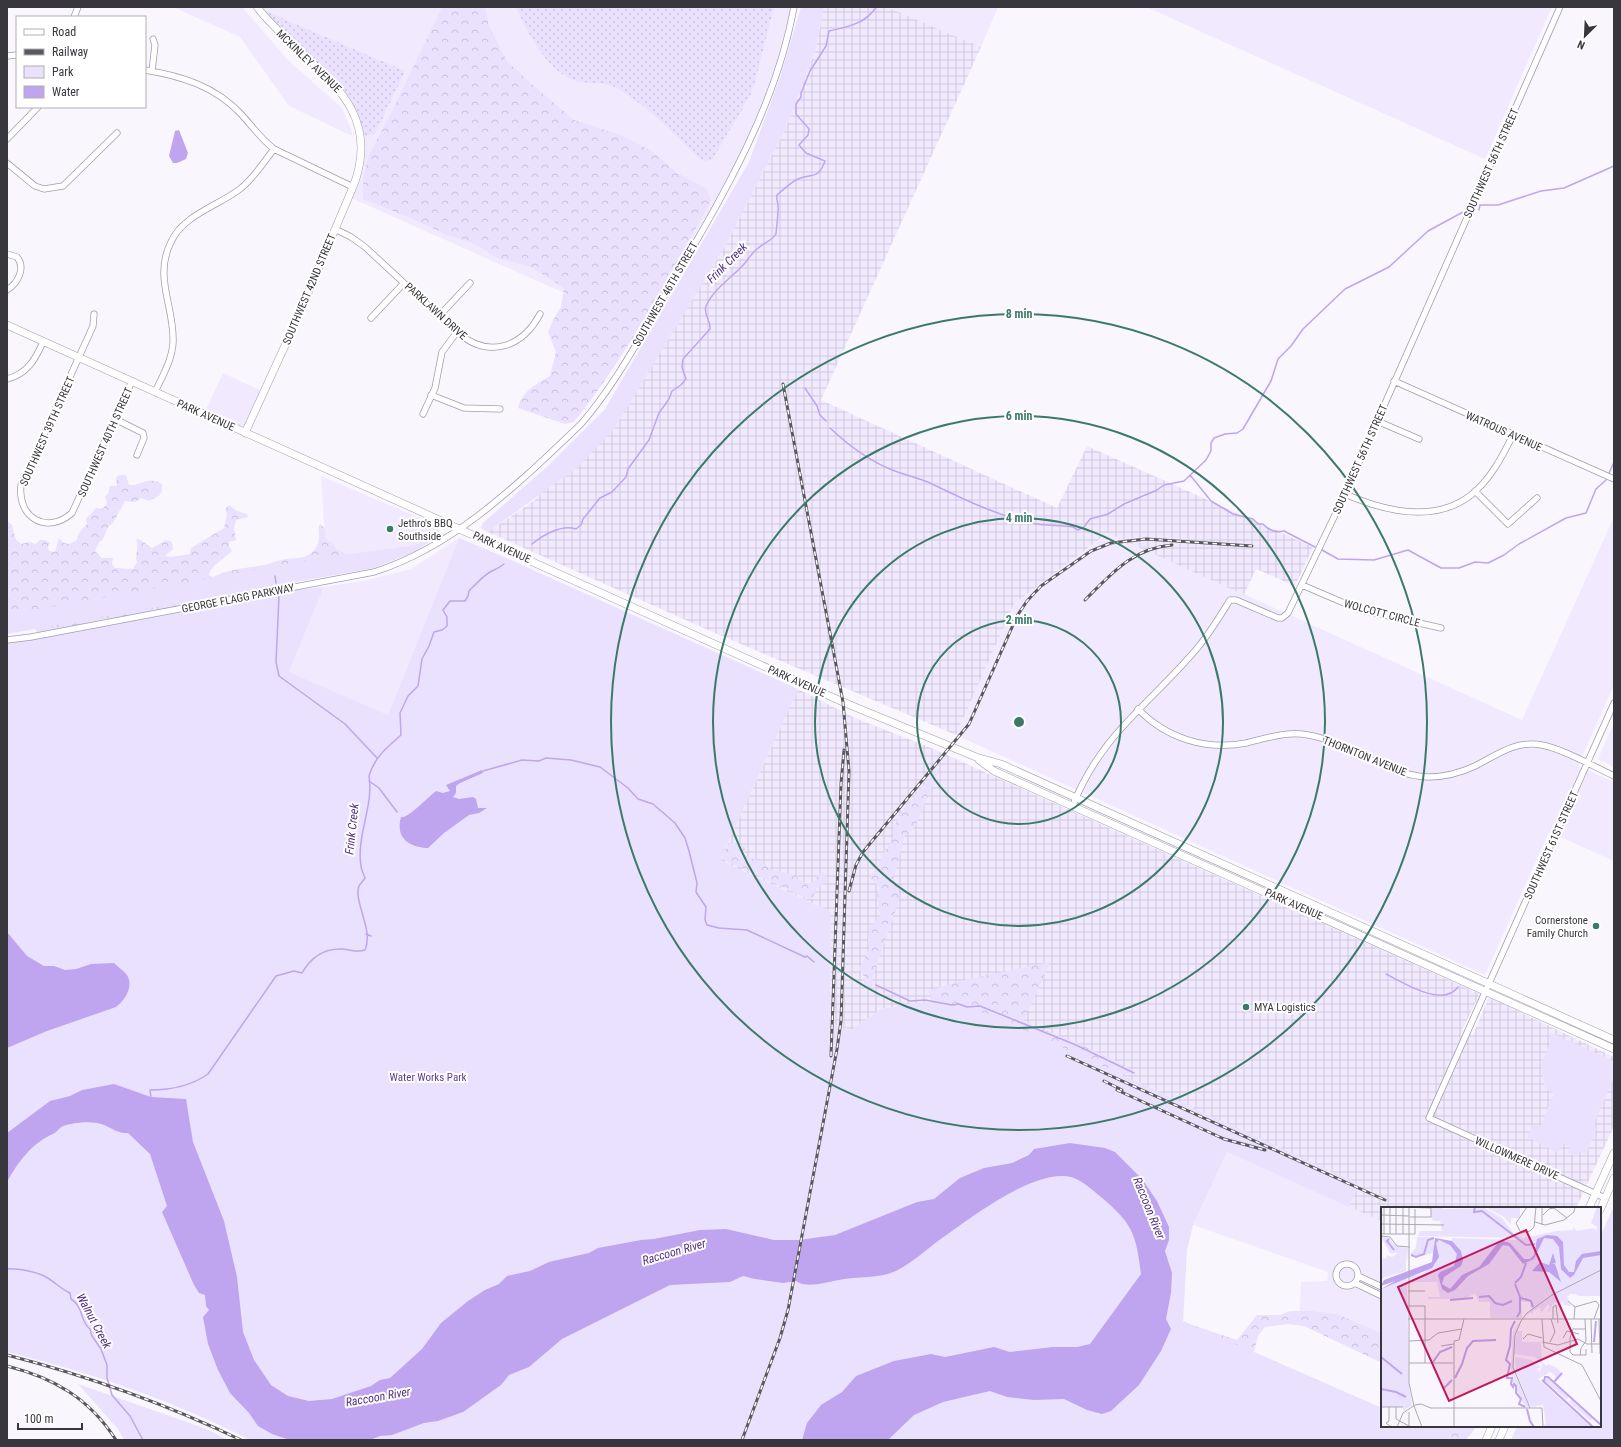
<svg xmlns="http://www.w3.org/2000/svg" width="1621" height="1447" viewBox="0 0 1621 1447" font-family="'Roboto Condensed',sans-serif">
<defs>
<pattern id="industrial-grid" width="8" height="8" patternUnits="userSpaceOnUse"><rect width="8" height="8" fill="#f1eaff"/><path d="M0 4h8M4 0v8" fill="none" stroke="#cfc9dc"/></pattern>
<pattern id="grass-dots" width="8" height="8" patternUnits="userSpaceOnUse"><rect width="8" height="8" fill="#eae1fe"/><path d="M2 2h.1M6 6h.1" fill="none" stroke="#c9c2db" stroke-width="1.8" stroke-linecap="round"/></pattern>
<pattern id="forest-crowns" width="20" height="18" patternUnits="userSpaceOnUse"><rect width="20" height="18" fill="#eae1fe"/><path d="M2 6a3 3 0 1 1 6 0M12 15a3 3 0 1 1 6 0" fill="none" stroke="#c9c2db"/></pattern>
</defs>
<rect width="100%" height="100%" fill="#f9f6fe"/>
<path fill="#f1eaff" d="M173 7H242L288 60 342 108 354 137 289 106 240 37Z
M257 7H794L786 42 753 136 645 329 349 197 361 163 353 110Z
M887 7H998L981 47Z
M1146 7H1552L1485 159Z
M223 373 264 392 245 433 204 414Z
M321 476 438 526 439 530 415 545 326 557Z
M1614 517V685L1578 766 1614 782V861L1549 832 1485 975 956 735 1014 604 1109 533 1522 720Z
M459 538 388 716 289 672 324 587 367 580 411 569Z
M1614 723V767L1598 759Z
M1227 1152 1382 1221V1359L1299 1322 1301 1282 1327 1281 1328 1272 1193 1225Z"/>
<path fill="url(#industrial-grid)" d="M824 7H887L981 47 821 400 1057 508 1087 446 1313 547 1295 586 1256 569 1244 595 1108 533 1014 604 956 735 717 634 488 532 535 500 664 345 728 241 786 128 815 51Z
M798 689 855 718 929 747 1480 994 1462 1030 1473 1035 1489 997 1614 1057V1126L1576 1208H1382V1221L1349 1207 1358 1184 945 1002 915 1003 881 1009 851 1030 830 1024 831 912 720 860Z"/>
<path fill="url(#grass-dots)" d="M516 7H774L756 78 750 96 712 160 704 161 699 158C673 133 648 106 615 87 605 82 588 84 576 81 548 73 527 32 516 7Z
M258 8 405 71 376 132 372 135 361 136 353 110Z"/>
<path fill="url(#forest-crowns)" d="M442 7H485L489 26 507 61 532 84 574 120 621 135 653 152 676 172 707 189 711 201C669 277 628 354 574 422L565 424 518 408C522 391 536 384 550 376L556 352 548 332 553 320 561 307 564 288 531 267 498 258 473 243 447 235 413 219 363 199C361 156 378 142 394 107 410 74 426 40 442 7Z
M120 475H126L129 485C142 486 147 475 162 484V490L160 495 149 501 141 498 136 502 125 501 113 523 108 527 102 541H100L95 551 102 558H113L112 564 115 568 133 569 137 562C134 556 140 547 136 539H139L152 548 166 540 172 542 173 549 165 556 171 557 190 554 191 548 224 528 227 514 225 509 229 505 237 511 247 514 248 517 236 520 234 528 236 540 229 542V546L232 551 213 567 208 575 213 577C228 569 247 568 264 565 270 564 275 561 281 560 293 557 306 561 315 549 323 539 316 530 320 524 326 528 326 532 325 539L332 542 336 549 346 554 298 578 296 584 202 602 188 603 155 612 101 620 44 632H37L33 625 7 620V521L12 525 16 540 22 544 28 542 36 544 40 540H45L50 543 48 547 49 551 55 552 59 538 64 543 69 544 77 540 79 533 87 524 86 519 96 508 102 509 107 504 105 496 108 494 110 486H117L116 477Z
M939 770 915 827 905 835 903 842 894 878 899 888V901L873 976 872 987 863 985 865 978 859 969 869 949 868 940 870 927 880 916 877 893 880 888 870 878 881 860 882 854 892 842 894 827 901 812 936 771Z
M730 842 745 846 744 855 763 863 773 870 792 874 806 884 814 881 822 872H824L827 881 816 889 813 899H808L722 859 723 853Z
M1050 962 1024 1021 1088 1048 1115 1060 1131 1070 1130 1073 1122 1074 1109 1071 930 1004 932 997 927 991 961 981Z
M1290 1311H1311L1337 1314 1382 1334V1363L1304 1326 1288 1324 1265 1327 1258 1336 1254 1352 1382 1408V1426H1477L1466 1440H1136L1180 1321 1237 1340 1257 1315H1280Z"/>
<path fill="#eae1fe" d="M801 7H824L815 51 786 128 728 241 615 428 578 467 488 532 481 528 483 523 549 465 605 409 749 162 781 74Z
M439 530 440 535 414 552 374 568 7 634V615L326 557 415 545Z
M459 538 495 553 798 689 720 860 831 912 830 1024 851 1030 881 1009 915 1003 945 1002 996 1017 1359 1184 1349 1207 1227 1152 1193 1225 1187 1250 1183 1321 1382 1409V1426H1421L1453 1440H250C173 1401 90 1372 7 1352V643L183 612 293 590 324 587 289 672 388 715Z
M1551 1033 1614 1061V1078L1595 1121 1596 1131 1586 1154 1579 1151 1577 1157 1568 1153 1570 1147 1563 1143 1558 1153 1527 1137 1533 1124 1540 1127 1554 1093 1545 1089 1541 1065 1550 1043Z
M1614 1206V1440H1511L1517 1426H1600V1237Z
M78 1384 204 1428 228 1440H124L118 1429Z"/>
<path fill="#bfa5ef" d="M179 130 188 153 186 159 177 163H173L169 156 175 131Z
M482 770 483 773 460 783 456 786V793L453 797 459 799 473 797 476 799 478 808H487L479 813 469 815 444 833 428 848C410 847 395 839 401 817 408 819 428 797 436 791L443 793 450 791 446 785Z
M7 932 27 956 44 966H54L65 970 76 969 91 964 114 963C118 967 124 971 127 975 134 987 125 1000 116 1007L47 1031 7 1048Z
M114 1084 151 1097 186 1099 193 1142 224 1221 237 1277 243 1332 254 1360 271 1385 288 1396 309 1401 332 1399 371 1386 380 1380 390 1378 422 1349 441 1323 468 1301 485 1290 499 1284 507 1276 530 1271 549 1262 571 1257 589 1253 598 1248 641 1240 654 1239 700 1230 726 1229 774 1240H799L835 1235 917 1202 934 1199 960 1178 984 1168 1012 1163 1029 1155 1034 1149 1070 1143 1105 1148 1115 1152 1142 1179 1157 1201 1169 1227V1240L1165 1251 1172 1273 1171 1293 1166 1319 1171 1329 1161 1351 1139 1385 1111 1411 1102 1414 1087 1410 1064 1399 1034 1400 1007 1397 990 1391 943 1402 914 1415 888 1440H802L807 1423 821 1405 842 1392 856 1376 894 1361 931 1354 945 1357 994 1347 1010 1352 1053 1347H1077L1090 1344 1141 1274C1136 1234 1133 1224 1101 1197 1092 1190 1082 1180 1071 1177 1036 1168 973 1216 945 1236 929 1247 914 1262 896 1271 879 1279 857 1276 839 1280 827 1282 807 1289 796 1281L783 1283 755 1279 743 1276 730 1282 670 1285 562 1339 529 1367 509 1375 501 1385 463 1412 438 1421 424 1423 392 1435 380 1436 370 1440H290L272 1434 258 1426 249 1413 230 1393 218 1370 208 1344 203 1317 209 1310 206 1306 205 1295 199 1293 194 1285 162 1212 167 1206 150 1154 128 1133C116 1134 109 1125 97 1123 87 1121 72 1123 63 1126 59 1128 57 1132 53 1134 32 1143 18 1162 7 1182V1133L50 1101 70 1096 82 1090Z"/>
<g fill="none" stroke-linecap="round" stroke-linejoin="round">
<path stroke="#bfa5ef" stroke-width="1.5" d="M1479 210 1480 205H1498L1541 191 1564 188 1614 166
M805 388 817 406 820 415 826 421
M830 428C847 444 868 460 890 469 903 475 917 477 930 483 963 499 996 515 1031 523 1045 526 1059 525 1073 527L1078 530 1084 527 1090 519 1108 514 1124 504 1157 490 1164 485 1184 481 1206 460 1211 451V443L1214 438 1225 434 1237 433 1243 429 1271 381 1278 359 1291 346 1303 329 1345 289 1389 267 1428 231 1463 212
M1609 473 1614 462
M1190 475 1211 501 1233 514 1253 519 1258 524H1263C1269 531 1275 533 1284 531L1315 547
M532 544C543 535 562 524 576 529L581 525 583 519 600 498 612 492 626 477 628 469 649 440 659 413 669 399 672 391 681 385 686 379 682 367 683 359 710 329C711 321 703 314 706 306 713 289 733 277 745 263 749 258 752 253 757 249 763 243 772 241 776 234 776 232 779 208 778 206 778 201 776 200 777 195 783 190 791 182 798 179 813 173 818 180 825 161L806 153 799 145 808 135 809 129 796 114V104L801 97V93L810 71 826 46 829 31C846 27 866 24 876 7
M1322 550 1338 559 1374 560 1408 550 1441 568H1459L1475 562 1488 563 1504 555 1519 544 1566 518 1586 513 1596 489 1606 480
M275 576 276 583
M279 596 276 662 279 676 345 724 377 758
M483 771 522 760 539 761 546 758 571 760 600 767 628 788 638 799 653 804 675 823 685 838 689 851 697 883 696 892 706 907 705 920 707 925 719 928 747 930 805 957 807 956 814 962
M369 781 379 788 397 812
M366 934 371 936
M1386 974C1404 983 1443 1008 1458 987
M876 985 910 1001 925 1000 952 1005 959 1004 967 1007 980 1006 1076 1045 1134 1073
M151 1097 150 1090C171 1090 191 1086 208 1074L276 976 294 971 302 973C311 957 325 948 343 949 352 950 357 953 365 950 374 930 353 901 359 886 361 883 363 881 365 878 364 874 361 870 361 866 356 836 374 806 369 776 375 756 387 748 401 735L400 713 408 696 418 686 422 659 429 646 434 632 442 630 447 626V617L443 610 450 601H465L468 596 469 591C475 585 483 576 490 572 496 569 499 568 504 564
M7 1269C16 1268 38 1272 46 1277 55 1282 61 1289 70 1293L71 1299C84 1307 80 1322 90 1329L92 1336 101 1349 107 1365V1378L112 1395 130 1416 143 1440"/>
<g stroke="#a29dae" stroke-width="7">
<path id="minor" d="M74 17 78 7
M7 56 17 55
M145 70C181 76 215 86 241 114 252 126 261 139 274 149L353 187
M152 71 155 45 153 39
M7 139 38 107
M7 163 35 186 44 189 63 186 117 133
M335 229 351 237 365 247 457 332C488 359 522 348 540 314
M7 254 17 257C26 268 18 283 7 290
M94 314 93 326 21 485C17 518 47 535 72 513L132 381
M440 315 470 283
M371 318 404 283
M7 379C27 374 35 360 43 342
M1394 381 1614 479
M155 392C162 377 172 360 173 343 175 307 153 278 171 242 183 215 218 206 240 189 254 178 263 163 274 149
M431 395 464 408 500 409
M423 414 435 388 442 352 457 332
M115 419 143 433 144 438 137 455
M1377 421 1419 439
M1475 491 1508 524 1537 498
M1345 494C1384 511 1434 524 1471 495 1490 480 1502 457 1513 435
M1302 585 1358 609 1441 628
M7 640 31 637 374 572C456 546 520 482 581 424 615 385 639 339 665 295 718 204 775 112 794 7
M1138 709C1166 738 1206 751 1246 743 1267 738 1287 731 1308 735 1350 742 1384 775 1428 777 1444 777 1460 773 1475 766 1497 755 1515 740 1542 745 1561 748 1595 767 1614 776
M1073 805C1102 732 1152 703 1199 646 1211 631 1220 616 1230 600H1236L1278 618H1282L1288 613 1345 494 1560 7
M1605 1198 1429 1118 1614 703
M1336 1275a11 11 0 1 1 22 0a11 11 0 1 1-22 0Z
M1358 1276 1382 1287
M1355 1283 1382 1296"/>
</g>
<g stroke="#a29dae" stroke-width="8">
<path id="major" d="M7 325 843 702 976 757 1001 764 1614 1040
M245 433 293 328 353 187C388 98 302 66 257 7
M979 760 994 771 1614 1049
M1589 1208 1614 1153
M1600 1210 1614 1178
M1486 1440 1492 1426
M1499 1440 1505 1426"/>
</g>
<use href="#minor" stroke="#fff" stroke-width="5.5"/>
<use href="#major" stroke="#fff" stroke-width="7"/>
<g stroke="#5a585f" stroke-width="3">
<path id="rail" d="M1085 600C1111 574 1133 548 1172 545
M849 891 856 865 863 852 969 724 1017 616 1027 601 1041 586 1091 551 1111 543 1146 539 1252 546
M831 1056 841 784 844 750
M1067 1056 1385 1200
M1104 1081 1122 1090
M1117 1090 1224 1139 1265 1150
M7 1355C88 1376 166 1404 241 1440
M7 1366C54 1378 89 1398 116 1440
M742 1440 780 1338 788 1310 837 1049 841 1021 849 771 843 702 783 384"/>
</g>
<use href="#rail" stroke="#fff" stroke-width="1.5" stroke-dasharray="4.5" stroke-linecap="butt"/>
</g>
<g fill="none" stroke="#3b7a69" stroke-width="2">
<circle cx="1019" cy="722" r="102"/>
<circle cx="1019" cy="722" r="204"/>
<circle cx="1019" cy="722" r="306"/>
<circle cx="1019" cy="722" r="408"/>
</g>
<g fill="#3b7a69" stroke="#fff" stroke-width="1.5">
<circle cx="390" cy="529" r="4"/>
<circle cx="1596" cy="926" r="4"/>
<circle cx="1246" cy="1007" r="4"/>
</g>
<g text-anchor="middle" stroke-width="4" stroke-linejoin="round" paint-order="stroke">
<g font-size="11" fill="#39373e" stroke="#fff">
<text transform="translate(309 61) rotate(44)" y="4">MCKINLEY AVENUE</text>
<text transform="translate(1491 163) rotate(-66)" y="4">SOUTHWEST 56TH STREET</text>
<text transform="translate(309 289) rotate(-67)" y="4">SOUTHWEST 42ND STREET</text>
<text transform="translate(665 294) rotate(-60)" y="4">SOUTHWEST 46TH STREET</text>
<text transform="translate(436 311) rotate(42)" y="4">PARKLAWN DRIVE</text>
<text transform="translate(206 415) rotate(24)" y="4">PARK AVENUE</text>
<text transform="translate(47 431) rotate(-66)" y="4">SOUTHWEST 39TH STREET</text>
<text transform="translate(1504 431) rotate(24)" y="4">WATROUS AVENUE</text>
<text transform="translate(105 442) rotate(-66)" y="4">SOUTHWEST 40TH STREET</text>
<text transform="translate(1360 459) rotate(-66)" y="4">SOUTHWEST 56TH STREET</text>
<text transform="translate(502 547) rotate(24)" y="4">PARK AVENUE</text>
<text transform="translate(238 598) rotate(-11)" y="4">GEORGE FLAGG PARKWAY</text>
<text transform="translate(1382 613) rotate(15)" y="4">WOLCOTT CIRCLE</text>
<text transform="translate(797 681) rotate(24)" y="4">PARK AVENUE</text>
<text transform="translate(1365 756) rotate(22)" y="4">THORNTON AVENUE</text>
<text transform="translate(1551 845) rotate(-66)" y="4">SOUTHWEST 61ST STREET</text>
<text transform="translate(1294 904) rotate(24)" y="4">PARK AVENUE</text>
<text transform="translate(1517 1158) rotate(24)" y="4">WILLOWMERE DRIVE</text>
</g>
<g font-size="11" fill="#39373e" stroke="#fff" text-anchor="start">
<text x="398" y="527">Jethro's BBQ<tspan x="398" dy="13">Southside</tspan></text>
<text x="1588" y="924" text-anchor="end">Cornerstone<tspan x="1588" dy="13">Family Church</tspan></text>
<text x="1254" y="1011">MYA Logistics</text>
</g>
<g font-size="11" fill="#5f3b90" stroke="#fff">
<text x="428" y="1081">Water Works Park</text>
</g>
<g font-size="12" font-style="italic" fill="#522e82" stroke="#fff">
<text transform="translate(727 263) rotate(-45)" y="4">Frink Creek</text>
<text transform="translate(352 829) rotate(-84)" y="4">Frink Creek</text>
<text transform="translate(1149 1208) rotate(68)" y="4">Raccoon River</text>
<text transform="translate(674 1252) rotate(-16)" y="4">Raccoon River</text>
<text transform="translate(94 1321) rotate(62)" y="4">Walnut Creek</text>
<text transform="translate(378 1397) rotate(-10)" y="4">Raccoon River</text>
</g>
</g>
<g transform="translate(1381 1207)">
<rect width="220" height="220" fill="#f9f6fe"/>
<path d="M0 30 8 31 15 39 27 41 26 55 25 47 9 46ZM134 150 151 153 160 160 156 162 159 165 162 155 165 159 167 157 174 160 180 165 174 174V169L169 165 157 172 210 220H162L165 216 162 198 151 200 148 197 135 165ZM166 171 187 189 186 193 164 174ZM190 193 211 211 210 214 188 195Z" fill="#eae1fe"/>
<path d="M216 0 220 1V24H176L192 23V20L196 24 212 21 216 23V20L210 16ZM18 46 25 47V64L4 70 0 74 2 50 5 52 6 48 11 50ZM191 81 219 87V89H198L191 85 186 90 190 99 183 98 181 94 180 101 179 97 175 95 171 98 169 104 166 105 169 100 167 97 160 106 159 100 152 104V107L149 106 174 88ZM136 124H141V135H160L161 157 154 150 133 147Z" fill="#eae1fe"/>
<path d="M51 0H61L62 2 104 1 121 11 133 27 141 31 37 29 39 24H61L59 14H52L50 10ZM139 0V11H130V18L123 10 106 1ZM176 24H220V87H189V84H185L144 109 150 103 149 95H140L141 111H109V95H98L94 86 84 92H47V90H59L56 75H29V69L41 67 54 56 55 33 71 37V31L133 33ZM36 30H53V46L35 50 29 47 35 41ZM23 70H26L28 179 31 198 22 204V200H0V82ZM139 113 134 126 132 159 148 200H144L131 174 130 162 132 125Z" fill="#eae1fe"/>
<path d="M166 28 176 29 182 35 183 58 188 65H193L195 54 201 47 220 44V48L202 51 193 68 189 71 180 62 178 40 172 32 163 31 153 52 142 57 128 39 122 38 108 57 87 69 74 83 67 86 61 82 57 68 59 65 73 59 76 47 69 38 58 33 55 36 58 50 51 61 0 82 14 74 0 79 3 73 51 55 54 31 71 34 80 44 82 54 80 59 63 70 61 77 69 82 81 68 98 60 116 37 122 34 129 36 143 52H149L153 48 156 32ZM172 46 175 56 170 57H174L180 75 168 65 151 64 159 55 168 58Z" fill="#bfa5ef"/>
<path fill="none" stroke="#bfa5ef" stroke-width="2" d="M94 0 93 5 101 4 145 38 154 37M8 32 6 34 13 43M30 48 35 50 43 47 47 33 53 31M134 76 140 70 145 56M134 77 139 90V105L136 110M98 90 108 89 114 96 122 98 131 94M140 91 150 94 152 100M69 93 92 91M134 114 130 122 129 139 125 153 129 157 126 171H131L130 177 132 180 133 177 135 179V186L140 192 138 197 144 200M213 135 215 114M0 150 21 167M52 155 59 145 71 140M74 171 81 157 86 141 92 134 115 133M161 173 212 220M163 175 164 170H167L220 218M173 175 181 166M0 182 15 185 25 190M62 182 71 173M146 202 149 214 153 220"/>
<path fill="none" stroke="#acaab1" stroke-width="1" d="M15 0V27M24 0 50 1M28 0V176L33 199 41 220M146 0 135 16 140 26 149 24 153 20 155 0M0 8 28 9M162 8 168 2 173 1 186 11M29 10H50V1M154 15 164 18 183 13 193 5 194 0M0 17 63 18M161 18V0M0 27H29M3 27V0M9 27V0M22 27V0M29 27H34V2M0 29 9 30 16 39 29 40M27 84H44M187 94 194 100 215 94 218 98 213 112M27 99H44V156M27 112H220M161 112 163 140 201 158 220 194M172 112V100L175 98 177 116M193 112 194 100M210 112 211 146M218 112 219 147M204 122H192L189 131V145L192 148H205V142M182 131 186 124 198 127M142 132 147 127 161 131M28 134 48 133 57 126 81 122M161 135 177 138 197 132 206 137H220M169 135 174 125 170 112M60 139 73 137M199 148 200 141 205 134 204 112M28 156H72M34 198 40 197 50 201H161L162 220M0 200H22M8 200V214L5 216 9 219M15 200V212L28 219M149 201 132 160 134 128 140 114 146 106 171 88 220 63M28 205V219M16 220 22 206 34 198M73 220V134L78 133 83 112"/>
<path fill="#c2185b" fill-opacity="0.15" stroke="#c2185b" stroke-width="2" d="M145 23 196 137 68 194 17 80Z"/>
<rect width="220" height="220" fill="none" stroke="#39373e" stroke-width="2"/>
</g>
<circle cx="1019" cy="722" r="6" fill="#3b7a69" stroke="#fff" stroke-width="2"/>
<g font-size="12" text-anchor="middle" font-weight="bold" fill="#3b7a69" stroke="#fff" stroke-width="4" stroke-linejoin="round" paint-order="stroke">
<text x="1019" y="318">8 min</text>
<text x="1019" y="420">6 min</text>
<text x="1019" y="522">4 min</text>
<text x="1019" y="624">2 min</text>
</g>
<rect width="1621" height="1447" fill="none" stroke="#39373e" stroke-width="16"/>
<rect x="16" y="16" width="130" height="92" fill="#ffffff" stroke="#b0afb2"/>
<rect x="24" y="29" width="20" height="6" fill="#ffffff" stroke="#b0afb2"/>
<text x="52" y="36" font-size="12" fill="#39373e">Road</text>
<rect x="24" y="49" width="20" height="6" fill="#5a585f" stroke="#b0afb2"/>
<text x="52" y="56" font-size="12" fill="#39373e">Railway</text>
<rect x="24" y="66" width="20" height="12" fill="#eae1fe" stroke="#b0afb2"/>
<text x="52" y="76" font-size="12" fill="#39373e">Park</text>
<rect x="24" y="86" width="20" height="12" fill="#bfa5ef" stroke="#b0afb2"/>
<text x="52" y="96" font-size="12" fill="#39373e">Water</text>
<g transform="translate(1585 36) rotate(204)" stroke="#ffffff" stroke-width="3" paint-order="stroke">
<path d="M0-3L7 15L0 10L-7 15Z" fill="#39373e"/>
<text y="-6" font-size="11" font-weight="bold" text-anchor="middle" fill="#39373e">N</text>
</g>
<path d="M18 1423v6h64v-6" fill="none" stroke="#39373e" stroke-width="2"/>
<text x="24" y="1423" font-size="12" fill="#39373e" stroke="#ffffff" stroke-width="3" paint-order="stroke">100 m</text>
</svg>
